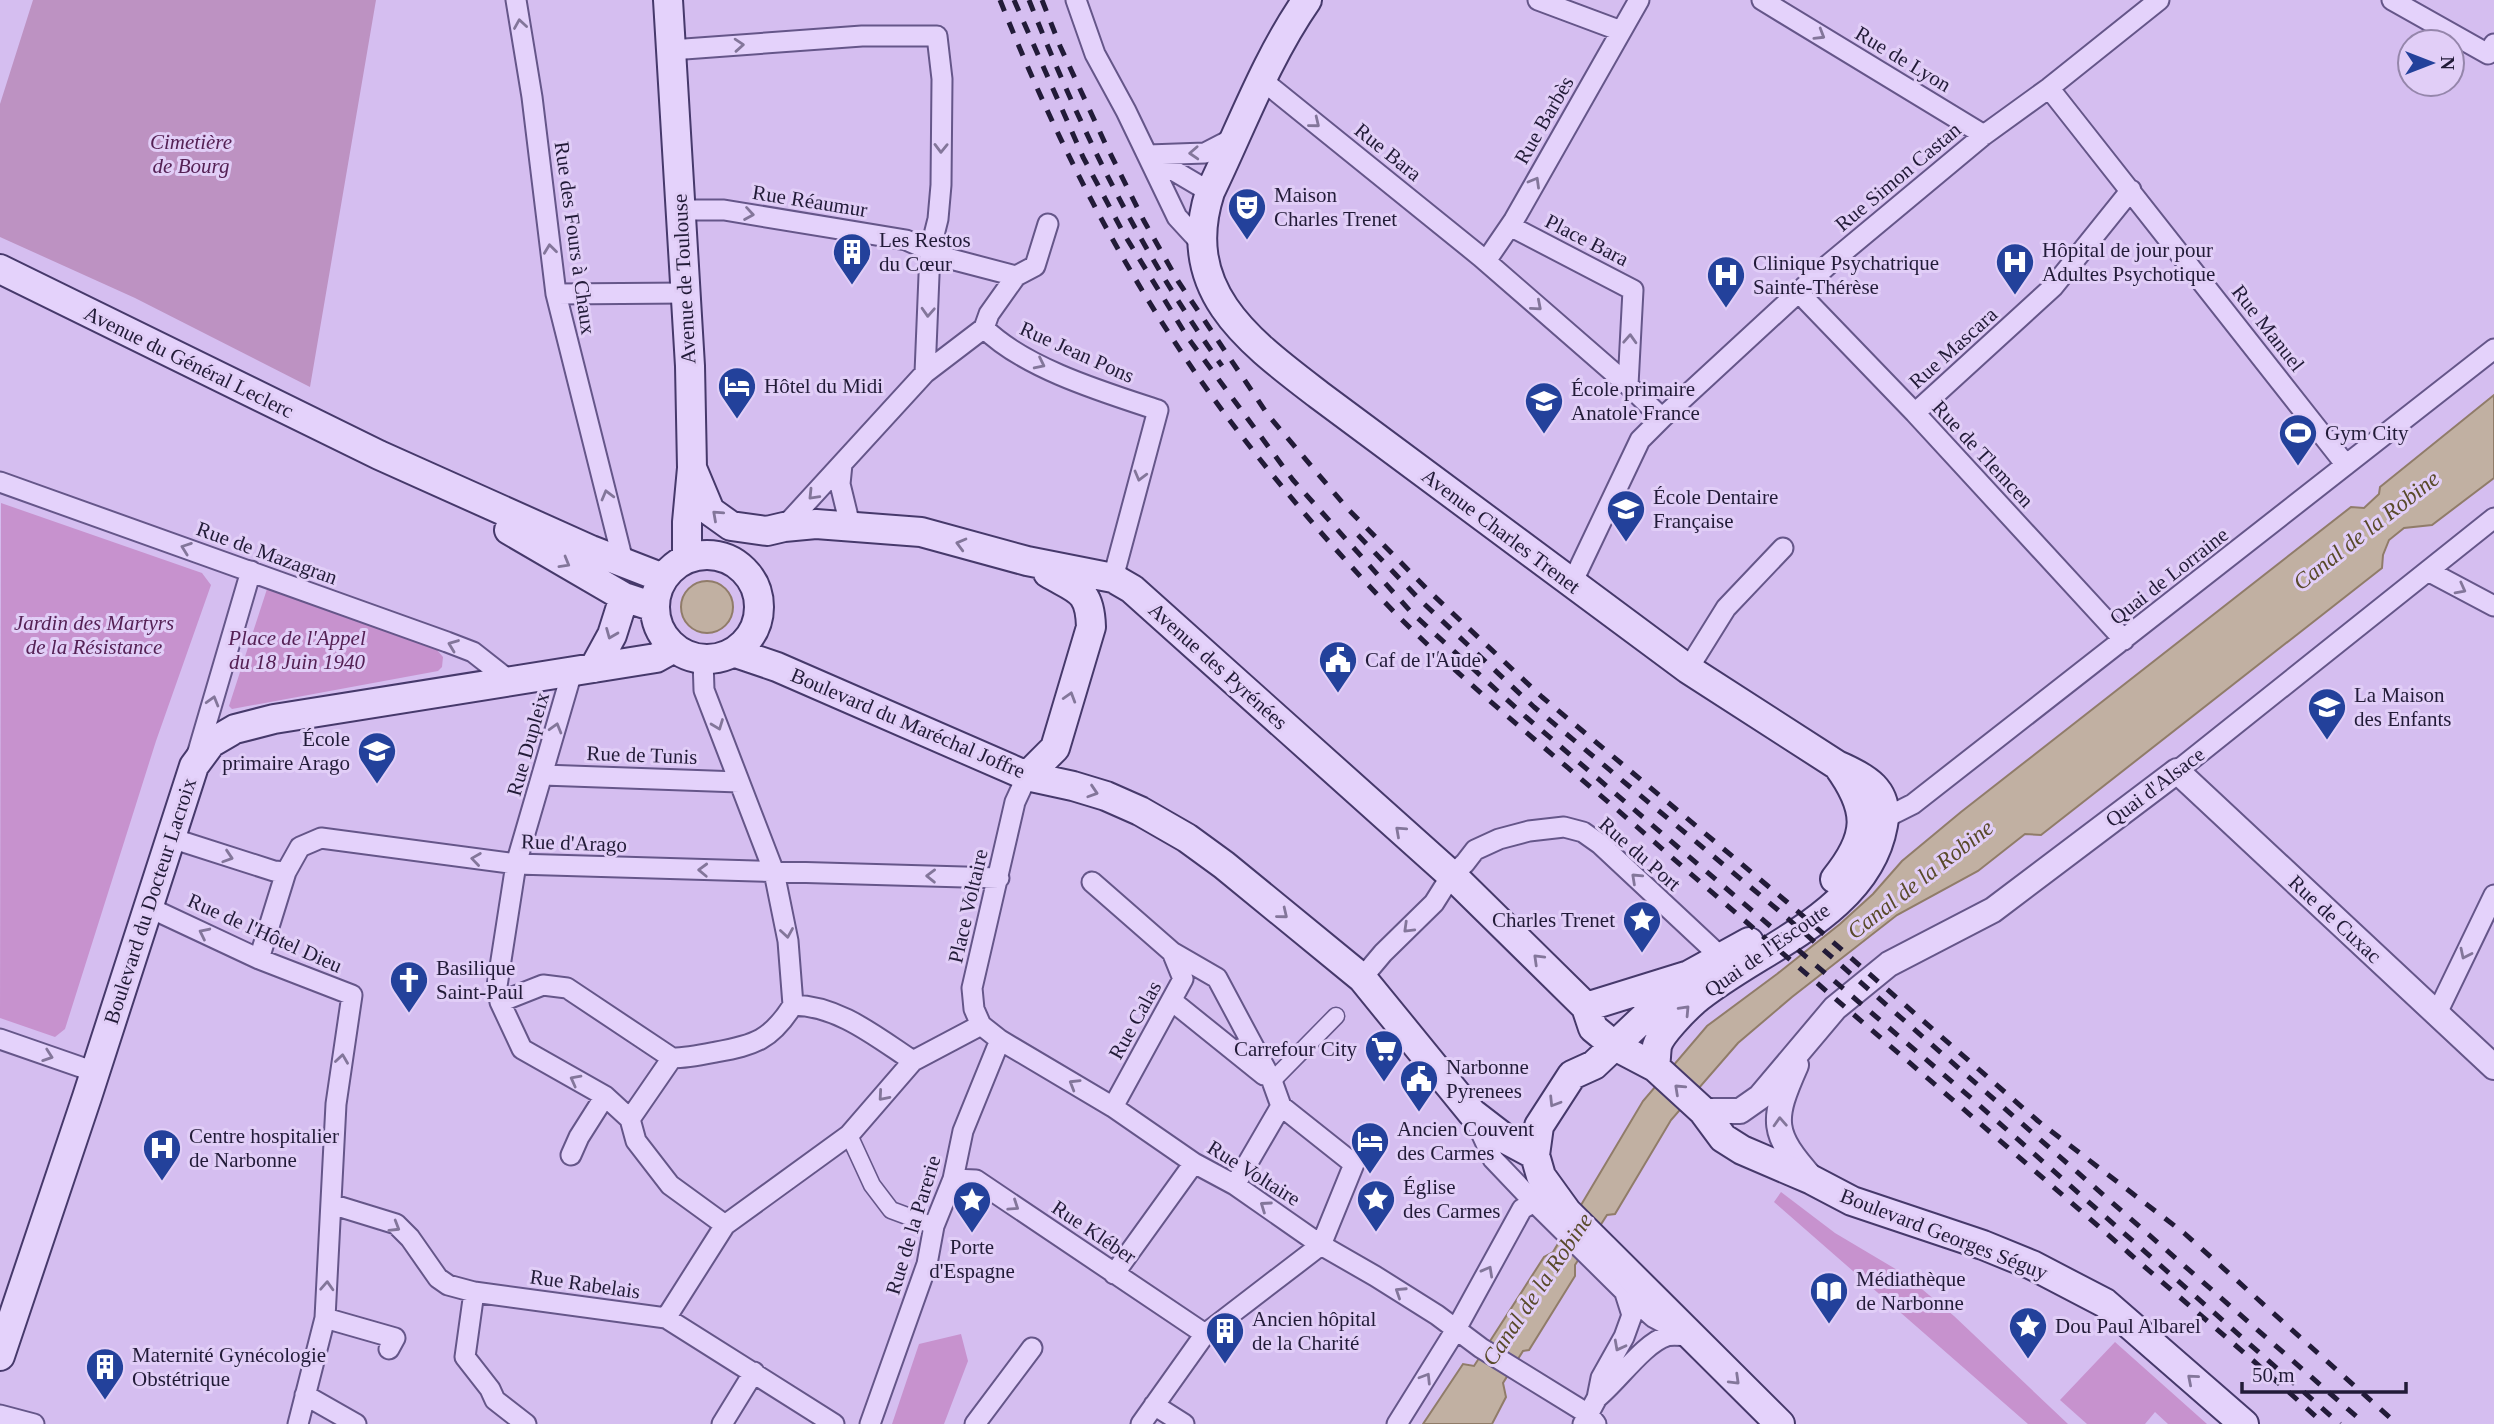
<svg xmlns="http://www.w3.org/2000/svg" width="2494" height="1424" viewBox="0 0 2494 1424" font-family="'Times New Roman',serif">
<rect width="100%" height="100%" fill="#d5bef0"/>
<path fill="#c792ce" d="M1 503 202 573 211 585 156 741 65 1029 55 1037 0 1018Z
M267 589 437 650 443 657 442 667 438 671 232 709 229 706Z
M1781 1192 1835 1233 1904 1274 1954 1316 2068 1424H2028L1774 1202Z
M961 1334 968 1361 944 1424H892L919 1344Z
M2115 1342 2207 1424H2168L2155 1412 2145 1424H2087L2060 1400Z"/>
<path fill="#bd92c2" d="M33 0H376L310 387 135 298 0 237V104Z"/>
<path fill="#c1b0a2" stroke="#907c69" stroke-width="2" d="M2494 395V478L2432 525 2404 528 2389 540 2383 555 2382 568 2041 835 2025 834 1978 871 1897 915 1792 997 1738 1043 1671 1120 1615 1214 1607 1215 1575 1265V1276L1529 1350 1523 1351 1503 1383 1506 1397 1492 1424H1423L1463 1364 1474 1366 1544 1257 1553 1252 1643 1101 1707 1026 1777 974 1840 924 1873 894 1902 861 1961 812 2351 507 2364 508 2379 494 2380 487Z
M681 607a26 26 0 1 1 52 0a26 26 0 1 1-52 0Z"/>
<g fill="none" stroke-linecap="round" stroke-linejoin="round">
<g stroke="#655689" stroke-width="19">
<path id="pedestrian" d="M1272 1081 1336 1016
M849 1135 872 1185 891 1210 934 1226"/>
</g>
<g stroke="#655689" stroke-width="23">
<path id="minor" d="M516 0 532 97 556 294 623 561
M1076 0 1095 54 1126 111 1177 217 1200 242
M1538 0 1621 31
M1762 0 1984 135
M2392 0 2488 54 2494 44
M671 50 862 36H937L942 79 941 185 938 219 930 251 925 373
M1262 80 1481 257 1628 385
M2049 88 2346 465
M1148 155 1205 153 1236 137
M1149 156 1210 192
M681 210H724L906 240 947 258 1016 276
M1510 226 1633 290 1628 385 1662 418
M1486 261 1514 220 1639 0
M556 294 687 293
M1807 301 1915 413 2124 640
M984 328C1024 368 1103 392 1158 410L1113 578
M1915 413 2053 287 2131 190
M842 464 840 484 850 525
M0 482 447 642 473 652 510 681
M784 527 925 373 984 328 989 314 1016 276 1035 266 1048 224
M2428 571 2494 606
M1572 583 1640 440 1662 418 1829 264 1984 135 2049 88 2159 0
M703 659 704 690 774 872 788 941 793 1005
M1688 669 1726 608 1783 548
M572 672 516 864 497 986 500 1002 522 1049 605 1096 630 1119 636 1141 670 1185 725 1225
M197 755 251 571
M2177 771 2494 518
M543 775 739 782
M1027 776 1015 802 972 988 974 1009 981 1025 1000 1040 1113 1107 1194 1163 1235 1185 1321 1245 1375 1276 1437 1315 1481 1348 1588 1414 1596 1424
M1874 820 1885 818 1913 804 2494 349
M171 838 274 871 286 872
M1092 882 1172 952 1217 978 1272 1081 1281 1106 1235 1185
M148 907 259 959 352 995 336 1104 325 1318 298 1424
M259 959 286 872 300 847 321 838 516 864 999 878
M1362 978 1383 953 1434 903 1451 876 1465 863 1475 850 1499 839 1529 831 1564 827 1583 832 1600 844 1722 958
M1172 1001 1264 1075
M500 1002 543 985 567 988 672 1058C687 1058 701 1055 716 1052 755 1045 771 1040 793 1005 839 1006 875 1036 913 1061
M2437 1013 2494 895
M0 1039 95 1072
M1281 1106 1354 1164 1321 1245
M1113 1107 1183 979 1172 952
M1474 1117 1493 1159 1534 1202 1625 1292 1653 1317 1668 1325
M630 1119 672 1058
M571 1155 579 1137 605 1096
M953 1179 976 1180 1205 1334
M331 1204 396 1224 410 1238 438 1278 448 1285 474 1292 666 1318 834 1424
M1114 1274 1194 1163
M474 1292 465 1357 490 1389 495 1400 526 1424
M325 1318 395 1338 389 1349
M666 1318 725 1225 849 1135 913 1061 981 1025
M305 1395 356 1424
M1597 1398C1618 1381 1644 1343 1667 1336 1674 1334 1683 1336 1690 1336
M1154 1405 1184 1424
M0 1415 34 1424
M722 1424 754 1372
M870 1424 927 1264 934 1226 953 1179 963 1131 1000 1040
M975 1424 1032 1348
M1141 1424 1205 1334 1321 1245
M1397 1424 1455 1331 1522 1209 1534 1202
M1583 1424 1597 1398 1601 1378 1624 1337 1632 1315 1625 1293"/>
</g>
<g stroke="#655689" stroke-width="28">
<path id="tertiary" d="M1796 1065C1771 1121 1771 1133 1812 1179
M1703 1111H1740L1760 1097 1835 1008 1889 964 1993 910 2177 771 2494 1067"/>
</g>
<g stroke="#46396b" stroke-width="32">
<path id="secondary" d="M668 0 690 366 692 468 687 522V558
M1307 0C1266 59 1241 128 1210 192 1178 291 1250 342 1319 395L1688 669 1837 765C1865 777 1890 790 1883 825 1867 915 1756 949 1694 1001 1684 1010 1660 1034 1657 1046 1656 1053 1656 1061 1655 1067
M0 269 379 455 591 550 663 578
M692 468 710 511 731 526 767 531 784 527 816 524 921 532 1027 561 1113 578 1132 589 1458 881 1586 1007 1593 1028 1615 1046 1655 1067 1703 1111 1723 1138 1742 1150 1812 1180 1852 1201 1983 1245 2032 1265 2105 1303 2244 1424
M509 530 624 597 654 607
M655 607a52 52 0 1 1 104 0a52 52 0 1 1-104 0Z
M733 652 777 667 1027 776 1073 786 1106 796 1140 811 1187 838 1224 865 1362 978 1472 1113 1507 1140 1535 1155
M594 668 612 635 624 597
M1027 776 1055 748 1091 627C1090 589 1077 590 1048 573
M1835 879C1870 836 1870 810 1838 766
M1689 975 1594 1065 1572 1075 1539 1126 1535 1155 1541 1176 1567 1212 1780 1424
M1586 1007 1689 975 1749 942
M0 1356 87 1097 194 766 211 743 235 729 274 719 656 658 674 648"/>
</g>
<use href="#pedestrian" stroke="#e4d2fb" stroke-width="16"/>
<use href="#minor" stroke="#e4d2fb" stroke-width="19"/>
<use href="#tertiary" stroke="#e4d2fb" stroke-width="24"/>
<use href="#secondary" stroke="#e4d2fb" stroke-width="28"/>
<path stroke="#221b38" stroke-width="5" stroke-dasharray="12 12" stroke-linecap="butt" d="M1000 0C1062 156 1141 307 1244 439 1293 502 1345 562 1400 618 1480 697 1568 766 1652 840 1811 979 1972 1115 2130 1254 2195 1311 2261 1366 2324 1424
M1014 0 1083 157 1124 234 1188 338 1293 480 1411 612 1526 717 1971 1098 2340 1424
M1029 0C1080 129 1141 253 1222 366
M1042 0 1060 46 1105 143 1144 221 1178 281 1268 415 1347 508 1431 593 1542 697 1787 902 2038 1121 2184 1233 2397 1424
M1358 535 1420 600 1534 707 1778 910 2365 1424"/>
</g>
<defs><path id="oneway-chevron" d="M-2-3.5L2.5 0L-2 3.5" fill="none" stroke-width="1.6" stroke-linecap="round" stroke-linejoin="round" transform="scale(1.75)"/></defs>
<g stroke="#83769a">
<use href="#oneway-chevron" transform="translate(520 24) rotate(-99)"/>
<use href="#oneway-chevron" transform="translate(1820 35) rotate(31)"/>
<use href="#oneway-chevron" transform="translate(739 45) rotate(-4)"/>
<use href="#oneway-chevron" transform="translate(1315 123) rotate(39)"/>
<use href="#oneway-chevron" transform="translate(941 148) rotate(91)"/>
<use href="#oneway-chevron" transform="translate(1194 153) rotate(177)"/>
<use href="#oneway-chevron" transform="translate(1535 182) rotate(-60)"/>
<use href="#oneway-chevron" transform="translate(749 214) rotate(9)"/>
<use href="#oneway-chevron" transform="translate(550 249) rotate(-97)"/>
<use href="#oneway-chevron" transform="translate(1537 306) rotate(41)"/>
<use href="#oneway-chevron" transform="translate(928 312) rotate(93)"/>
<use href="#oneway-chevron" transform="translate(1630 339) rotate(-87)"/>
<use href="#oneway-chevron" transform="translate(1040 364) rotate(26)"/>
<use href="#oneway-chevron" transform="translate(1140 476) rotate(105)"/>
<use href="#oneway-chevron" transform="translate(607 495) rotate(-105)"/>
<use href="#oneway-chevron" transform="translate(813 495) rotate(134)"/>
<use href="#oneway-chevron" transform="translate(717 515) rotate(-138)"/>
<use href="#oneway-chevron" transform="translate(961 544) rotate(-165)"/>
<use href="#oneway-chevron" transform="translate(186 548) rotate(-160)"/>
<use href="#oneway-chevron" transform="translate(565 563) rotate(30)"/>
<use href="#oneway-chevron" transform="translate(2461 589) rotate(28)"/>
<use href="#oneway-chevron" transform="translate(611 634) rotate(112)"/>
<use href="#oneway-chevron" transform="translate(453 645) rotate(-159)"/>
<use href="#oneway-chevron" transform="translate(1070 697) rotate(-73)"/>
<use href="#oneway-chevron" transform="translate(213 701) rotate(-74)"/>
<use href="#oneway-chevron" transform="translate(718 725) rotate(69)"/>
<use href="#oneway-chevron" transform="translate(556 728) rotate(-74)"/>
<use href="#oneway-chevron" transform="translate(1093 792) rotate(18)"/>
<use href="#oneway-chevron" transform="translate(1400 831) rotate(-138)"/>
<use href="#oneway-chevron" transform="translate(228 857) rotate(18)"/>
<use href="#oneway-chevron" transform="translate(476 859) rotate(-172)"/>
<use href="#oneway-chevron" transform="translate(703 870) rotate(-178)"/>
<use href="#oneway-chevron" transform="translate(931 876) rotate(-179)"/>
<use href="#oneway-chevron" transform="translate(1636 878) rotate(-137)"/>
<use href="#oneway-chevron" transform="translate(1283 914) rotate(39)"/>
<use href="#oneway-chevron" transform="translate(1408 928) rotate(136)"/>
<use href="#oneway-chevron" transform="translate(204 933) rotate(-154)"/>
<use href="#oneway-chevron" transform="translate(787 933) rotate(81)"/>
<use href="#oneway-chevron" transform="translate(2465 954) rotate(116)"/>
<use href="#oneway-chevron" transform="translate(1538 959) rotate(-136)"/>
<use href="#oneway-chevron" transform="translate(1685 1010) rotate(-47)"/>
<use href="#oneway-chevron" transform="translate(48 1056) rotate(19)"/>
<use href="#oneway-chevron" transform="translate(342 1059) rotate(-82)"/>
<use href="#oneway-chevron" transform="translate(575 1080) rotate(-152)"/>
<use href="#oneway-chevron" transform="translate(1074 1084) rotate(-149)"/>
<use href="#oneway-chevron" transform="translate(1679 1089) rotate(-137)"/>
<use href="#oneway-chevron" transform="translate(883 1096) rotate(131)"/>
<use href="#oneway-chevron" transform="translate(1554 1102) rotate(122)"/>
<use href="#oneway-chevron" transform="translate(1780 1122) rotate(-93)"/>
<use href="#oneway-chevron" transform="translate(1014 1206) rotate(34)"/>
<use href="#oneway-chevron" transform="translate(1265 1206) rotate(-145)"/>
<use href="#oneway-chevron" transform="translate(395 1227) rotate(31)"/>
<use href="#oneway-chevron" transform="translate(1488 1271) rotate(-61)"/>
<use href="#oneway-chevron" transform="translate(327 1286) rotate(-87)"/>
<use href="#oneway-chevron" transform="translate(1400 1292) rotate(-147)"/>
<use href="#oneway-chevron" transform="translate(1619 1346) rotate(118)"/>
<use href="#oneway-chevron" transform="translate(1426 1378) rotate(-58)"/>
<use href="#oneway-chevron" transform="translate(2192 1379) rotate(-139)"/>
<use href="#oneway-chevron" transform="translate(1735 1380) rotate(44)"/>
</g>
<defs>
<g id="theatre-pin" transform="scale(2.0125)"><path d="M0 17L-7.5 6A9.5 9.5 0 1 1 7.5 6Z" fill="#23419b" stroke="#e1cef7"/><path d="M-5-5.5Q0-4 5-5.5V0Q5 5 0 6Q-5 5-5 0ZM-3.3-2.5H-1v1.5H-3.3ZM1-2.5H3.3v1.5H1ZM-2.8 1Q0 5.5 2.8 1Z" fill="#fff"/></g>
<g id="building-pin" transform="scale(2.0125)"><path d="M0 17L-7.5 6A9.5 9.5 0 1 1 7.5 6Z" fill="#23419b" stroke="#e1cef7"/><path d="M-4-6H4V6H1V3H-1V6H-4ZM-2.5-4.3h1.7v1.8h-1.7ZM.8-4.3h1.7v1.8H.8ZM-2.5-1h1.7V.8h-1.7ZM.8-1h1.7V.8H.8Z" fill="#fff"/></g>
<g id="hospital-pin" transform="scale(2.0125)"><path d="M0 17L-7.5 6A9.5 9.5 0 1 1 7.5 6Z" fill="#23419b" stroke="#e1cef7"/><path d="M-5-5h3v3.5h4V-5h3V5h-3V1.5h-4V5h-3Z" fill="#fff"/></g>
<g id="hotel-pin" transform="scale(2.0125)"><path d="M0 17L-7.5 6A9.5 9.5 0 1 1 7.5 6Z" fill="#23419b" stroke="#e1cef7"/><path d="M-6-4.5h1.5V1H6V5H4.5V3h-9V5H-6ZM-4 0a1.8 1.8 0 1 1 3.6 0ZM.5 0V-2.5h3Q6-2.5 6 0Z" fill="#fff"/></g>
<g id="school-pin" transform="scale(2.0125)"><path d="M0 17L-7.5 6A9.5 9.5 0 1 1 7.5 6Z" fill="#23419b" stroke="#e1cef7"/><path d="M0-5L7-2L0 1L-7-2ZM-4 1L0 2.5L4 1V4Q0 6-4 4Z" fill="#fff"/></g>
<g id="stadium-pin" transform="scale(2.0125)"><path d="M0 17L-7.5 6A9.5 9.5 0 1 1 7.5 6Z" fill="#23419b" stroke="#e1cef7"/><path d="M0-5a6.5 5 0 1 0 0 10a6.5 5 0 1 0 0-10ZM-3.5-1.8h7v3.6h-7Z" fill="#fff"/></g>
<g id="university-pin" transform="scale(2.0125)"><path d="M0 17L-7.5 6A9.5 9.5 0 1 1 7.5 6Z" fill="#23419b" stroke="#e1cef7"/><path d="M0-5L7-2L0 1L-7-2ZM-4 1L0 2.5L4 1V4Q0 6-4 4Z" fill="#fff"/></g>
<g id="civic-pin" transform="scale(2.0125)"><path d="M0 17L-7.5 6A9.5 9.5 0 1 1 7.5 6Z" fill="#23419b" stroke="#e1cef7"/><path d="M-.6-6.5H3V-4.5H.6V-3L4-1V1h2V6H-6V1h2V-1L-.6-3ZM-1.2 2.5V6h2.4V2.5Z" fill="#fff"/></g>
<g id="sight-pin" transform="scale(2.0125)"><path d="M0 17L-7.5 6A9.5 9.5 0 1 1 7.5 6Z" fill="#23419b" stroke="#e1cef7"/><path d="M0-6L1.8-2.2L6-1.7L2.9 1.2L3.7 5.4L0 3.3L-3.7 5.4L-2.9 1.2L-6-1.7L-1.8-2.2Z" fill="#fff"/></g>
<g id="church-pin" transform="scale(2.0125)"><path d="M0 17L-7.5 6A9.5 9.5 0 1 1 7.5 6Z" fill="#23419b" stroke="#e1cef7"/><path d="M-1.2-6h2.4v3.5h3.3v2.4h-3.3V6h-2.4V-.1h-3.3v-2.4h3.3Z" fill="#fff"/></g>
<g id="supermarket-pin" transform="scale(2.0125)"><path d="M0 17L-7.5 6A9.5 9.5 0 1 1 7.5 6Z" fill="#23419b" stroke="#e1cef7"/><path d="M-6-5.5h2.5l.6 2H6L4.5 2H-2.5L-4.4-4H-6ZM-1.5 3.2a1.3 1.3 0 1 0 .1 0ZM3 3.2a1.3 1.3 0 1 0 .1 0Z" fill="#fff"/></g>
<g id="library-pin" transform="scale(2.0125)"><path d="M0 17L-7.5 6A9.5 9.5 0 1 1 7.5 6Z" fill="#23419b" stroke="#e1cef7"/><path d="M-6-4Q-3-5.5-.7-3.5V5Q-3 3-6 4ZM6-4Q3-5.5 .7-3.5V5Q3 3 6 4Z" fill="#fff"/></g>
</defs>
<g fill-rule="evenodd">
<use href="#theatre-pin" x="1247" y="207"/>
<use href="#building-pin" x="852" y="252"/>
<use href="#hospital-pin" x="2015" y="262"/>
<use href="#hospital-pin" x="1726" y="275"/>
<use href="#hotel-pin" x="737" y="386"/>
<use href="#school-pin" x="1544" y="401"/>
<use href="#stadium-pin" x="2298" y="433"/>
<use href="#university-pin" x="1626" y="509"/>
<use href="#civic-pin" x="1338" y="660"/>
<use href="#school-pin" x="2327" y="707"/>
<use href="#school-pin" x="377" y="751"/>
<use href="#sight-pin" x="1642" y="920"/>
<use href="#church-pin" x="409" y="980"/>
<use href="#supermarket-pin" x="1384" y="1049"/>
<use href="#civic-pin" x="1419" y="1079"/>
<use href="#hotel-pin" x="1370" y="1141"/>
<use href="#hospital-pin" x="162" y="1148"/>
<use href="#sight-pin" x="1376" y="1199"/>
<use href="#sight-pin" x="972" y="1200"/>
<use href="#library-pin" x="1829" y="1291"/>
<use href="#sight-pin" x="2028" y="1326"/>
<use href="#building-pin" x="1225" y="1331"/>
<use href="#building-pin" x="105" y="1367"/>
</g>
<g text-anchor="middle" stroke-width="6" stroke-linejoin="round" paint-order="stroke">
<g font-size="21" fill="#221b38" stroke="#e1cef7">
<text transform="translate(1903 59) rotate(31)" y="7">Rue de Lyon</text>
<text transform="translate(1544 120) rotate(-60)" y="7">Rue Barbès</text>
<text transform="translate(1388 152) rotate(39)" y="7">Rue Bara</text>
<text transform="translate(1898 177) rotate(-40)" y="7">Rue Simon Castan</text>
<text transform="translate(810 201) rotate(9)" y="7">Rue Réaumur</text>
<text transform="translate(575 238) rotate(82)" y="7">Rue des Fours à Chaux</text>
<text transform="translate(1587 240) rotate(27)" y="7">Place Bara</text>
<text transform="translate(684 279) rotate(-93)" y="7">Avenue de Toulouse</text>
<text transform="translate(2268 328) rotate(52)" y="7">Rue Manuel</text>
<text transform="translate(1953 348) rotate(-42)" y="7">Rue Mascara</text>
<text transform="translate(1077 352) rotate(24)" y="7">Rue Jean Pons</text>
<text transform="translate(189 362) rotate(26)" y="7">Avenue du Général Leclerc</text>
<text transform="translate(1983 454) rotate(47)" y="7">Rue de Tlemcen</text>
<text transform="translate(1501 531) rotate(37)" y="7">Avenue Charles Trenet</text>
<text transform="translate(267 553) rotate(20)" y="7">Rue de Mazagran</text>
<text transform="translate(2169 576) rotate(-38)" y="7">Quai de Lorraine</text>
<text transform="translate(1218 666) rotate(42)" y="7">Avenue des Pyrénées</text>
<text transform="translate(908 723) rotate(23)" y="7">Boulevard du Maréchal Joffre</text>
<text transform="translate(528 744) rotate(-74)" y="7">Rue Dupleix</text>
<text transform="translate(642 755) rotate(2)" y="7">Rue de Tunis</text>
<text transform="translate(2155 787) rotate(-37)" y="7">Quai d'Alsace</text>
<text transform="translate(574 843) rotate(2)" y="7">Rue d'Arago</text>
<text transform="translate(1640 854) rotate(41)" y="7">Rue du Port</text>
<text transform="translate(150 901) rotate(-72)" y="7">Boulevard du Docteur Lacroix</text>
<text transform="translate(968 906) rotate(-77)" y="7">Place Voltaire</text>
<text transform="translate(2335 919) rotate(43)" y="7">Rue de Cuxac</text>
<text transform="translate(265 933) rotate(24)" y="7">Rue de l'Hôtel Dieu</text>
<text transform="translate(1767 950) rotate(-35)" y="7">Quai de l'Escoute</text>
<text transform="translate(1135 1020) rotate(-61)" y="7">Rue Calas</text>
<text transform="translate(1254 1173) rotate(32)" y="7">Rue Voltaire</text>
<text transform="translate(913 1225) rotate(-73)" y="7">Rue de la Parerie</text>
<text transform="translate(1094 1232) rotate(34)" y="7">Rue Kléber</text>
<text transform="translate(1944 1234) rotate(21)" y="7">Boulevard Georges Séguy</text>
<text transform="translate(585 1284) rotate(8)" y="7">Rue Rabelais</text>
</g>
<g font-size="21" font-style="italic" fill="#552155" stroke="#e1cef7">
<text x="191" y="149">Cimetière<tspan x="191" dy="24">de Bourg</tspan></text>
<text x="94" y="630">Jardin des Martyrs<tspan x="94" dy="24">de la Résistance</tspan></text>
<text x="297" y="645">Place de l'Appel<tspan x="297" dy="24">du 18 Juin 1940</tspan></text>
</g>
<g font-size="21" fill="#221b38" stroke="#e1cef7" text-anchor="start">
<text x="1274" y="202">Maison<tspan x="1274" dy="24">Charles Trenet</tspan></text>
<text x="879" y="247">Les Restos<tspan x="879" dy="24">du Cœur</tspan></text>
<text x="2042" y="257">Hôpital de jour pour<tspan x="2042" dy="24">Adultes Psychotique</tspan></text>
<text x="1753" y="270">Clinique Psychatrique<tspan x="1753" dy="24">Sainte-Thérèse</tspan></text>
<text x="764" y="393">Hôtel du Midi</text>
<text x="1571" y="396">École primaire<tspan x="1571" dy="24">Anatole France</tspan></text>
<text x="2325" y="440">Gym City</text>
<text x="1653" y="504">École Dentaire<tspan x="1653" dy="24">Française</tspan></text>
<text x="1365" y="667">Caf de l'Aude</text>
<text x="2354" y="702">La Maison<tspan x="2354" dy="24">des Enfants</tspan></text>
<text x="350" y="746" text-anchor="end">École<tspan x="350" dy="24">primaire Arago</tspan></text>
<text x="1615" y="927" text-anchor="end">Charles Trenet</text>
<text x="436" y="975">Basilique<tspan x="436" dy="24">Saint-Paul</tspan></text>
<text x="1357" y="1056" text-anchor="end">Carrefour City</text>
<text x="1446" y="1074">Narbonne<tspan x="1446" dy="24">Pyrenees</tspan></text>
<text x="1397" y="1136">Ancien Couvent<tspan x="1397" dy="24">des Carmes</tspan></text>
<text x="189" y="1143">Centre hospitalier<tspan x="189" dy="24">de Narbonne</tspan></text>
<text x="1403" y="1194">Église<tspan x="1403" dy="24">des Carmes</tspan></text>
<text x="972" y="1254" text-anchor="middle">Porte<tspan x="972" dy="24">d'Espagne</tspan></text>
<text x="1856" y="1286">Médiathèque<tspan x="1856" dy="24">de Narbonne</tspan></text>
<text x="1252" y="1326">Ancien hôpital<tspan x="1252" dy="24">de la Charité</tspan></text>
<text x="2055" y="1333">Dou Paul Albarel</text>
<text x="132" y="1362">Maternité Gynécologie<tspan x="132" dy="24">Obstétrique</tspan></text>
</g>
<g font-size="23" font-style="italic" fill="#594a2a" stroke="#e1cef7">
<text transform="translate(2366 530) rotate(-38)" y="8">Canal de la Robine</text>
<text transform="translate(1920 879) rotate(-38)" y="8">Canal de la Robine</text>
<text transform="translate(1537 1289) rotate(-56)" y="8">Canal de la Robine</text>
</g>
</g>
<g transform="translate(2431 63) rotate(90)"><circle r="33" fill="#e1cef7" stroke="#9586ab" stroke-width="2"/>
<path d="M0-5L12 26L0 18L-12 26Z" fill="#23419b"/>
<text y="-10" font-size="19" font-weight="bold" text-anchor="middle" fill="#221b38">N</text>
</g>
<path d="M2242 1382v10h164v-10" fill="none" stroke="#221b38" stroke-width="3.5"/>
<text x="2252" y="1382" font-size="21" fill="#221b38" stroke="#e1cef7" stroke-width="5" paint-order="stroke">50 m</text>
</svg>
